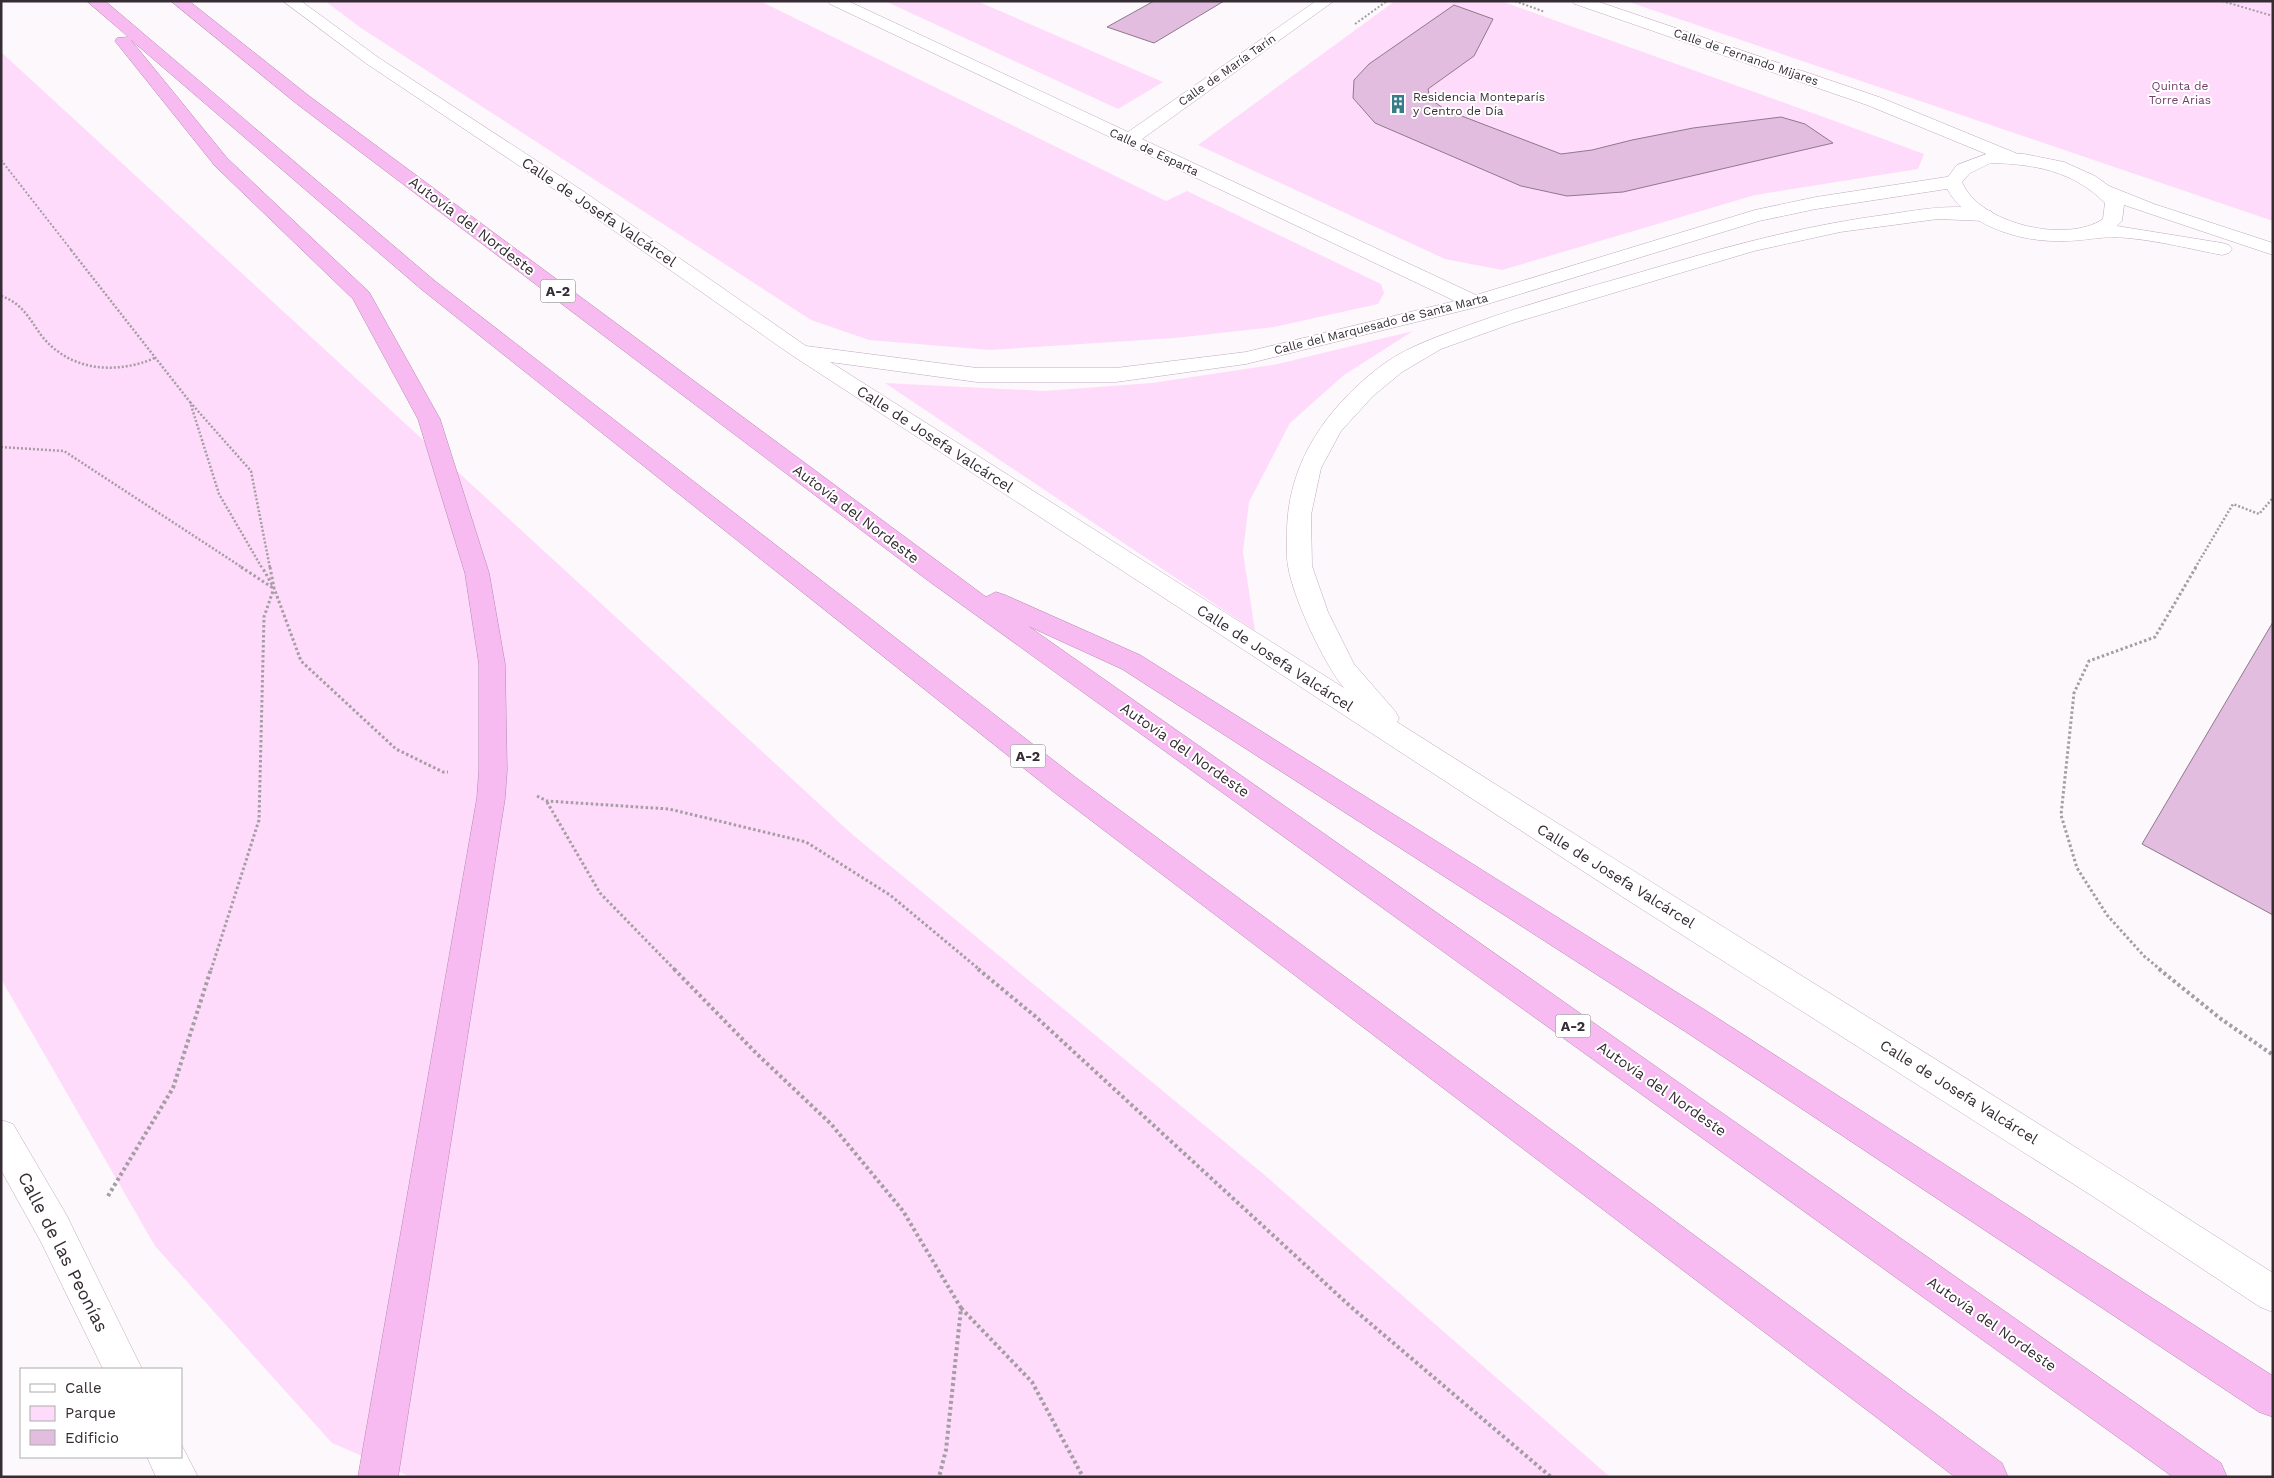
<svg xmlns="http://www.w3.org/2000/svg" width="2274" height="1478" viewBox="0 0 2274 1478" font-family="'Work Sans',sans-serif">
<rect width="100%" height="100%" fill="#fdf8fc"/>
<path fill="#fedbfa" d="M325 1H760L1166 201 1187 191 1381 284 1384 293 1378 304 1274 327 1175 338 990 350 869 340 811 320 361 28Z
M885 1H977L1163 82 1118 109Z
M1395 1H1501L1832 120 1924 154 1918 169 1755 195 1502 270 1445 259 1198 145Z
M1626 1H2273V221Z
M1 52 853 835 1261 1172 1610 1477H411L332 1443 155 1246 1 979Z
M1413 331 1344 375 1290 423 1249 502 1243 552 1255 631 885 383 1044 391 1152 383 1278 364Z"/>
<path fill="#e3bddf" stroke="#8e798c" d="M1154 1H1224L1154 43 1107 27Z
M1454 5 1493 19 1474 56 1428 89 1430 99 1446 110 1561 154 1592 150 1632 140 1693 128 1781 117 1805 124 1833 143 1623 192 1567 196 1521 186 1375 123 1353 98 1354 80 1369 64Z
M2273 622V915L2142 844Z"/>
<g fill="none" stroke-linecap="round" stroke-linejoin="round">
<g stroke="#c0a9be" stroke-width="1">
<path id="minor" d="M283 1H301L379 58 580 189 806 346 977 368H1116L1246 352 1455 301 830 4 827 1H848L1128 132 1316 1H1334L1142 139 1476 295 1755 210 1816 197 1953 176 1959 178 1962 182 1959 186 1953 188 1816 209 1759 221 1481 306 1246 364 1116 382H977L830 362 1344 688C1324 664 1293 598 1288 566 1286 556 1287 545 1287 536 1286 463 1328 405 1385 363 1411 345 1442 335 1472 324 1535 301 1601 284 1665 265 1739 243 1813 224 1891 214 1923 209 1958 203 1991 211L1993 215 1991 219 1984 221 1938 219 1840 232 1754 251 1513 323 1441 349 1402 372 1373 396 1341 431 1321 468 1311 515 1312 566 1328 612 1354 664 1395 711 1399 718 1397 722C1688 907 1983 1086 2273 1273V1312L2260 1307 2097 1199 1629 901 790 354 566 197 367 64Z
M1572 1H1596L1879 97 2018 154 2021 158 2018 162H2006L1867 105 1575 4Z
M1 1120 13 1124 67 1216 142 1369H103L41 1242 1 1170Z
M181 1444 198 1477H156L147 1457H181Z"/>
</g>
<g stroke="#c0a9be" stroke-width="1">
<path id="tertiary" d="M1989 153 2024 154 2064 162 2095 176 2109 186 2154 204 2273 243V255L2124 205 2122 221 2117 226 2222 243 2229 245 2232 249 2229 253 2222 255C2191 249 2159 241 2128 238 2105 235 2086 241 2064 241 2021 243 1961 225 1944 182L1957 165ZM1991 163C2035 164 2073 171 2105 203L2103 219C2067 244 1979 224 1962 182L1970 173Z"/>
</g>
<g stroke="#b389af" stroke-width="1">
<path id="motorway" d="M87 1H105L435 281 1075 777 2002 1463 2008 1477H1955L1055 793 421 289 130 39 227 158 369 292 440 419 489 573 505 664 507 770 505 798 398 1477H358L477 798 479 770V664L465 573 418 419 353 299 215 166 115 41 117 38 128 37Z
M171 1H189L309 96 986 597 996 592 1005 595 1140 655 1708 1012 2273 1376V1417L2259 1412 1686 1032 1122 669 1028 626 2221 1463 2227 1477H2173L930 582 297 104Z"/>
</g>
<path stroke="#a49da3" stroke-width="2" stroke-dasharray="2 2" stroke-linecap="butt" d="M1515 1 1545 12
M2222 1 2273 16
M1355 24 1387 1
M1 160 72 251"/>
<path stroke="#a49da3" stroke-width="2.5" stroke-dasharray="2 2" stroke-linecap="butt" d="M71 250 190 402 219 494 262 568
M1 296C22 303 29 318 41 335 69 371 115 375 155 358
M190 402 251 471 270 568
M1 447 64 451 243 568
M2195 568 2233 504 2259 514 2273 498"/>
<path stroke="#a49da3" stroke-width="3" stroke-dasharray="2.5 2.5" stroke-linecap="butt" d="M241 567 273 588
M270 567 274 588 301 661 396 749 443 772H448
M537 796 547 801 669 809 806 842 890 895 980 970
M547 802 600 893 675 970
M211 970 259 820 264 617 274 588 262 567
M2161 970 2144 956 2107 915 2077 868 2061 815 2074 693 2089 661 2155 637 2196 567"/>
<path stroke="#a49da3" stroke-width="4" stroke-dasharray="3 3" stroke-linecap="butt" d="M674 969 757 1054 831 1124 903 1211 961 1308 946 1450 939 1477
M978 969 1036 1017 1351 1307 1551 1477
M2159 969 2221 1019 2273 1055
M108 1196 173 1088 211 969
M961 1308 1032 1382 1083 1477"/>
<use href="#minor" fill="#fff" fill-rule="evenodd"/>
<use href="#tertiary" fill="#fff" fill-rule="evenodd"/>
<use href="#motorway" fill="#f7bbf1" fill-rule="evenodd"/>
</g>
<defs>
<g id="building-bare" transform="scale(1.5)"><path d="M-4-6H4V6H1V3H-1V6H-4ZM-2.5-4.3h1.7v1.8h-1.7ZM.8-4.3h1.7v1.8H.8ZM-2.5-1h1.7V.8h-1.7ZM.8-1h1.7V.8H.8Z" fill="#367d88" stroke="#fff" stroke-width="2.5" paint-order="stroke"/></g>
</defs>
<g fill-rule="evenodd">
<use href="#building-bare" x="1398" y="104"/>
</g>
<g text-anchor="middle" stroke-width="4" stroke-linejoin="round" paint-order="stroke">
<g font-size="12" fill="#352c34" stroke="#fff">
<text transform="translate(1746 57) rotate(19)" y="4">Calle de Fernando Mijares</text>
<text transform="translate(1227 70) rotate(-35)" y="4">Calle de María Tarín</text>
<text transform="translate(1154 152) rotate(25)" y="4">Calle de Esparta</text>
<text transform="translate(1381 324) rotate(-14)" y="4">Calle del Marquesado de Santa Marta</text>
</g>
<g font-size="12" fill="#703f6c" stroke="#fff">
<text x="2180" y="90">Quinta de<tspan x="2180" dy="14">Torre Arias</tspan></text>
</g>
<g font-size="12" fill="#352c34" stroke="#fff" text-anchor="start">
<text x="1413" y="101">Residencia Monteparís<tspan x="1413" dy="14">y Centro de Día</tspan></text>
</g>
<g fill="#fff" stroke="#726b71" stroke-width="1">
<rect x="540.5" y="279.5" width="35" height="23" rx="4"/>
<rect x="1010.5" y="744.5" width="35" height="23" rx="4"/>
<rect x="1555.5" y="1014.5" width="35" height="23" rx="4"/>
</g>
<g font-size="14" font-weight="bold" fill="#352c34">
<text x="558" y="296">A-2</text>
<text x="1028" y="761">A-2</text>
<text x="1573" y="1031">A-2</text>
</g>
<g font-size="15" fill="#352c34" stroke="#fff">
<text transform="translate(599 212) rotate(34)" y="5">Calle de Josefa Valcárcel</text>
<text transform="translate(472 226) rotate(37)" y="5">Autovía del Nordeste</text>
<text transform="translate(935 439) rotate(33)" y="5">Calle de Josefa Valcárcel</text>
<text transform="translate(856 514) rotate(37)" y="5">Autovía del Nordeste</text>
<text transform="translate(1275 658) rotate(33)" y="5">Calle de Josefa Valcárcel</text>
<text transform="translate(1185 750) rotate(35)" y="5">Autovía del Nordeste</text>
<text transform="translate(1616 876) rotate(32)" y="5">Calle de Josefa Valcárcel</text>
<text transform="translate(1662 1089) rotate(35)" y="5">Autovía del Nordeste</text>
<text transform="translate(1959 1092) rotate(32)" y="5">Calle de Josefa Valcárcel</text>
<text transform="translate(1992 1324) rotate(35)" y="5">Autovía del Nordeste</text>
</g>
<g font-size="18" fill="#352c34" stroke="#fff">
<text transform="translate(63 1252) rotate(63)" y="6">Calle de las Peonías</text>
</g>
</g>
<rect width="2274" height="1478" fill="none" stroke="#352c34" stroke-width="5"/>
<rect x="20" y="1368" width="162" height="90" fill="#ffffff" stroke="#aeabae"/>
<rect x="30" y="1384" width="25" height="8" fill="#ffffff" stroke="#aeabae"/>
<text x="65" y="1393" font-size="15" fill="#352c34">Calle</text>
<rect x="30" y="1406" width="25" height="15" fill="#fedbfa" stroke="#aeabae"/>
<text x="65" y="1418" font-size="15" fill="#352c34">Parque</text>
<rect x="30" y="1430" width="25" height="15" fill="#e3bddf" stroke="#aeabae"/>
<text x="65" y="1443" font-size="15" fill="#352c34">Edificio</text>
</svg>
